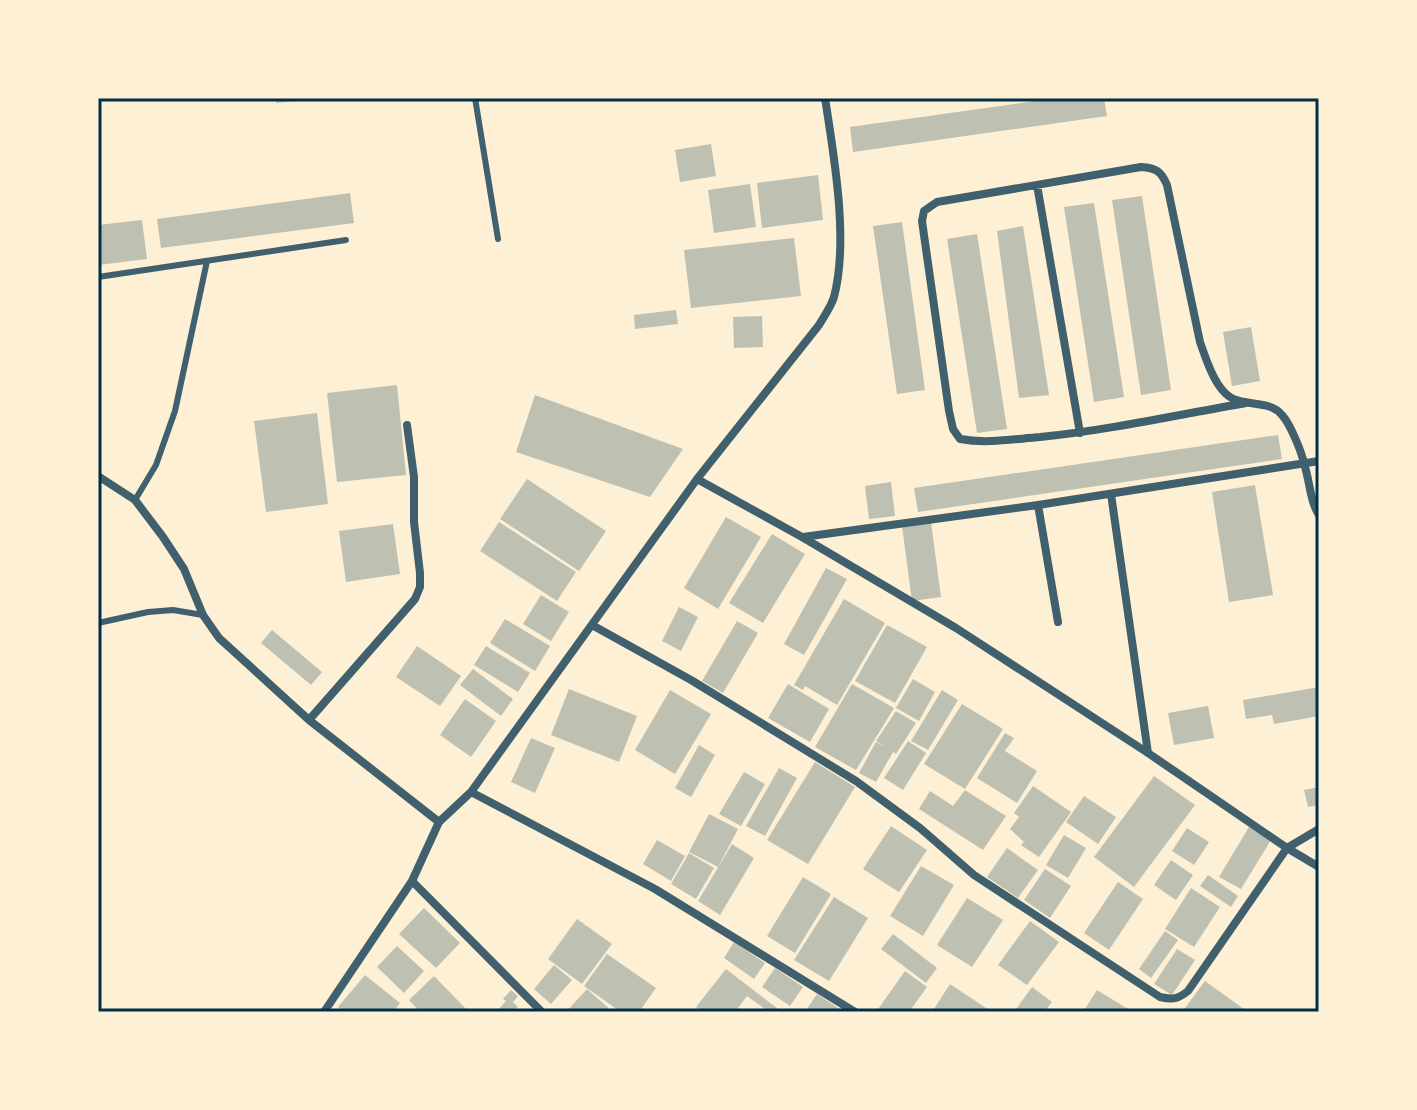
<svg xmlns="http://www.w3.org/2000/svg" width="1417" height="1110" viewBox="0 0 1417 1110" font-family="Ubuntu,sans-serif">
<rect width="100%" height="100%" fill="#fdf0d5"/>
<path fill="#bec0b2" d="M276 98H307L308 100 276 103Z
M1057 98H1104L1107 116 853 152 850 127Z
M711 144 716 176 680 182 675 150Z
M818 175 823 220 762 228 757 183Z
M750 184 756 227 714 233 708 190Z
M350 193 354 223 161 248 157 219Z
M1142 196 1171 390 1141 395 1112 200Z
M1094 203 1124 397 1094 402 1064 207Z
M142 220 147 259 98 265V225Z
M902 222 925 390 897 394 873 226Z
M1023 226 1049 395 1019 398 997 231Z
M977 234 1007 429 977 433 947 239Z
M794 238 801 296 691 308 684 250Z
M676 310 678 324 635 329 634 315Z
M762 316 763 347 734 348 733 317Z
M1251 327 1260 381 1232 386 1223 332Z
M397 385 406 475 337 482 327 393Z
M535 395 683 449 650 497 516 452Z
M317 413 328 504 266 512 254 421Z
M1278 435 1282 459 918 512 914 488Z
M527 479 606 531 579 571 500 519Z
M891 482 895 516 869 519 865 486Z
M1255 485 1273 595 1229 602 1212 492Z
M726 517 761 537 718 609 684 588Z
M499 522 576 572 557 601 480 551Z
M931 522 941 597 912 601 902 526Z
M393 524 400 574 346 582 339 531Z
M772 534 805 554 763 623 729 603Z
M826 568 847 579 804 655 784 644Z
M541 595 569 612 551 641 523 624Z
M844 599 885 623 837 705 805 686 803 690 794 685Z
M679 607 698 617 681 651 662 641Z
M505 619 550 646 535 671 490 643Z
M737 621 758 633 723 693 702 681Z
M887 625 927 647 895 703 855 681Z
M272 630 322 672 311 685 261 643Z
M417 646 461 676 440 706 396 677Z
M486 646 530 673 518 692 474 665Z
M473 669 513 699 501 716 460 685Z
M913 679 935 692 919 721 896 708Z
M788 684 829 709 810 742 768 718Z
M852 684 894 708 856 770 815 747Z
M1319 687V716L1274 724 1272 715 1246 719 1243 700Z
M569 689 637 716 619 762 551 735Z
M670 690 711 714 675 774 635 750Z
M942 690 958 700 928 750 911 741Z
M465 699 496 721 471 757 440 735Z
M962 704 1003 729 965 789 924 764Z
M1208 706 1214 738 1174 745 1168 713Z
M896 711 916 723 896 754 893 752 876 782 859 773 876 742 886 747 876 741Z
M1005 733 1014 738 1005 751 1037 771 1017 803 977 778Z
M531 738 555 748 535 793 511 782Z
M908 741 926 753 903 790 884 778Z
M699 745 715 755 691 797 675 788Z
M815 762 855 787 808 864 767 840Z
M779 768 797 778 765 836 746 826Z
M744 772 765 784 741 826 719 814Z
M1154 776 1195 805 1134 887 1094 857Z
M1033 786 1071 812 1039 857 1021 845 1024 842 1010 829 1019 817 1014 813Z
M1319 787V805L1308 807 1304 790Z
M965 790 1006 816 983 850 919 809 930 791 953 806Z
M1084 796 1116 817 1098 844 1066 822Z
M709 814 738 829 718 867 689 852Z
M891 826 927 850 899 892 863 869Z
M1249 827 1271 840 1241 889 1219 877Z
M1187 828 1209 842 1194 865 1172 851Z
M1064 835 1086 848 1068 878 1046 865Z
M657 840 685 856 671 881 643 864Z
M732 844 754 858 720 915 698 901Z
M1007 848 1038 870 1018 898 987 877Z
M689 853 714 868 696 899 671 884Z
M1171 860 1193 875 1176 900 1154 885Z
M921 866 954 885 923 936 890 916Z
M1045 869 1071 886 1050 918 1024 900Z
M1208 875 1238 896 1231 907 1200 886Z
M803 877 831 894 795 953 767 936Z
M1118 882 1143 899 1109 950 1084 933Z
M1191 888 1220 907 1194 947 1165 929Z
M834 897 868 918 829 981 794 960Z
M967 898 1003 920 972 967 937 945Z
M424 908 460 943 436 968 399 934Z
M577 919 612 944 582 984 548 959Z
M1030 921 1059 942 1027 985 998 965Z
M1165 931 1178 940 1151 978 1139 969Z
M893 934 937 968 926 983 881 949Z
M734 942 765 963 754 979 724 958Z
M397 946 424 971 404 993 377 967Z
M1177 949 1195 960 1172 995 1154 984Z
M607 954 656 988 639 1012H621L584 986Z
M554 965 572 980 551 1004 534 989Z
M775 968 803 987 790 1006 762 987Z
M726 969 782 1012H769L747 996 735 1012H702L696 1007Z
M905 971 927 987 909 1012H876Z
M365 975 400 1003 393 1012H344L338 1007Z
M434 976 469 1012H420L409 1000Z
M1205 981 1248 1012H1182Z
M950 984 992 1012H932Z
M1032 987 1052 1002 1044 1012H1014Z
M587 989 613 1012H566Z
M511 990 518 996 513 1002 518 1007 515 1009 518 1012H496L506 1001 503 999Z
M1097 990 1133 1012H1083Z
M817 994 844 1012H805Z"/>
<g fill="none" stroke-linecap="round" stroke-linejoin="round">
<path stroke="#3f606c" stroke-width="6" d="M475 98 498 239
M98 277 346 240
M135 500 156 465 175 411 207 261
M98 623 148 612 173 610 203 615"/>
<path stroke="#3f606c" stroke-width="8" d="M1037 185 1080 433
M1246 403C1177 415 1109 430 1040 437 1014 439 987 444 960 439L953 429 949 411 922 221 924 211 937 202 1141 167C1156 168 1161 171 1167 185L1200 342C1206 359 1213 381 1225 393 1241 409 1268 398 1282 415 1291 425 1302 453 1305 467 1310 483 1310 501 1319 515
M98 476 135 500 163 537 184 569 203 615 219 638 309 720 439 822
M697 479 802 537 956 628 1148 753 1287 848 1319 867
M1111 494 1148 753
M1038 505 1058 622
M803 537 1038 505 1319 461
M592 625 691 680 856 781 920 828 974 875 1160 997C1173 1000 1178 999 1188 991L1287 848 1319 829
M309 720 415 599 420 587V573L414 522V477L407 425
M471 792 655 889 855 1012
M412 881 542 1012
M324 1012 412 881 439 822 471 792 697 479 819 325C824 316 831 307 834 297 849 240 834 157 825 98"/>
</g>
<rect width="1417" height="1110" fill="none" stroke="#fdf0d5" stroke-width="200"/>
<rect x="100" y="100" width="1217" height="910" fill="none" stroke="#003049" stroke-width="3"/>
</svg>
